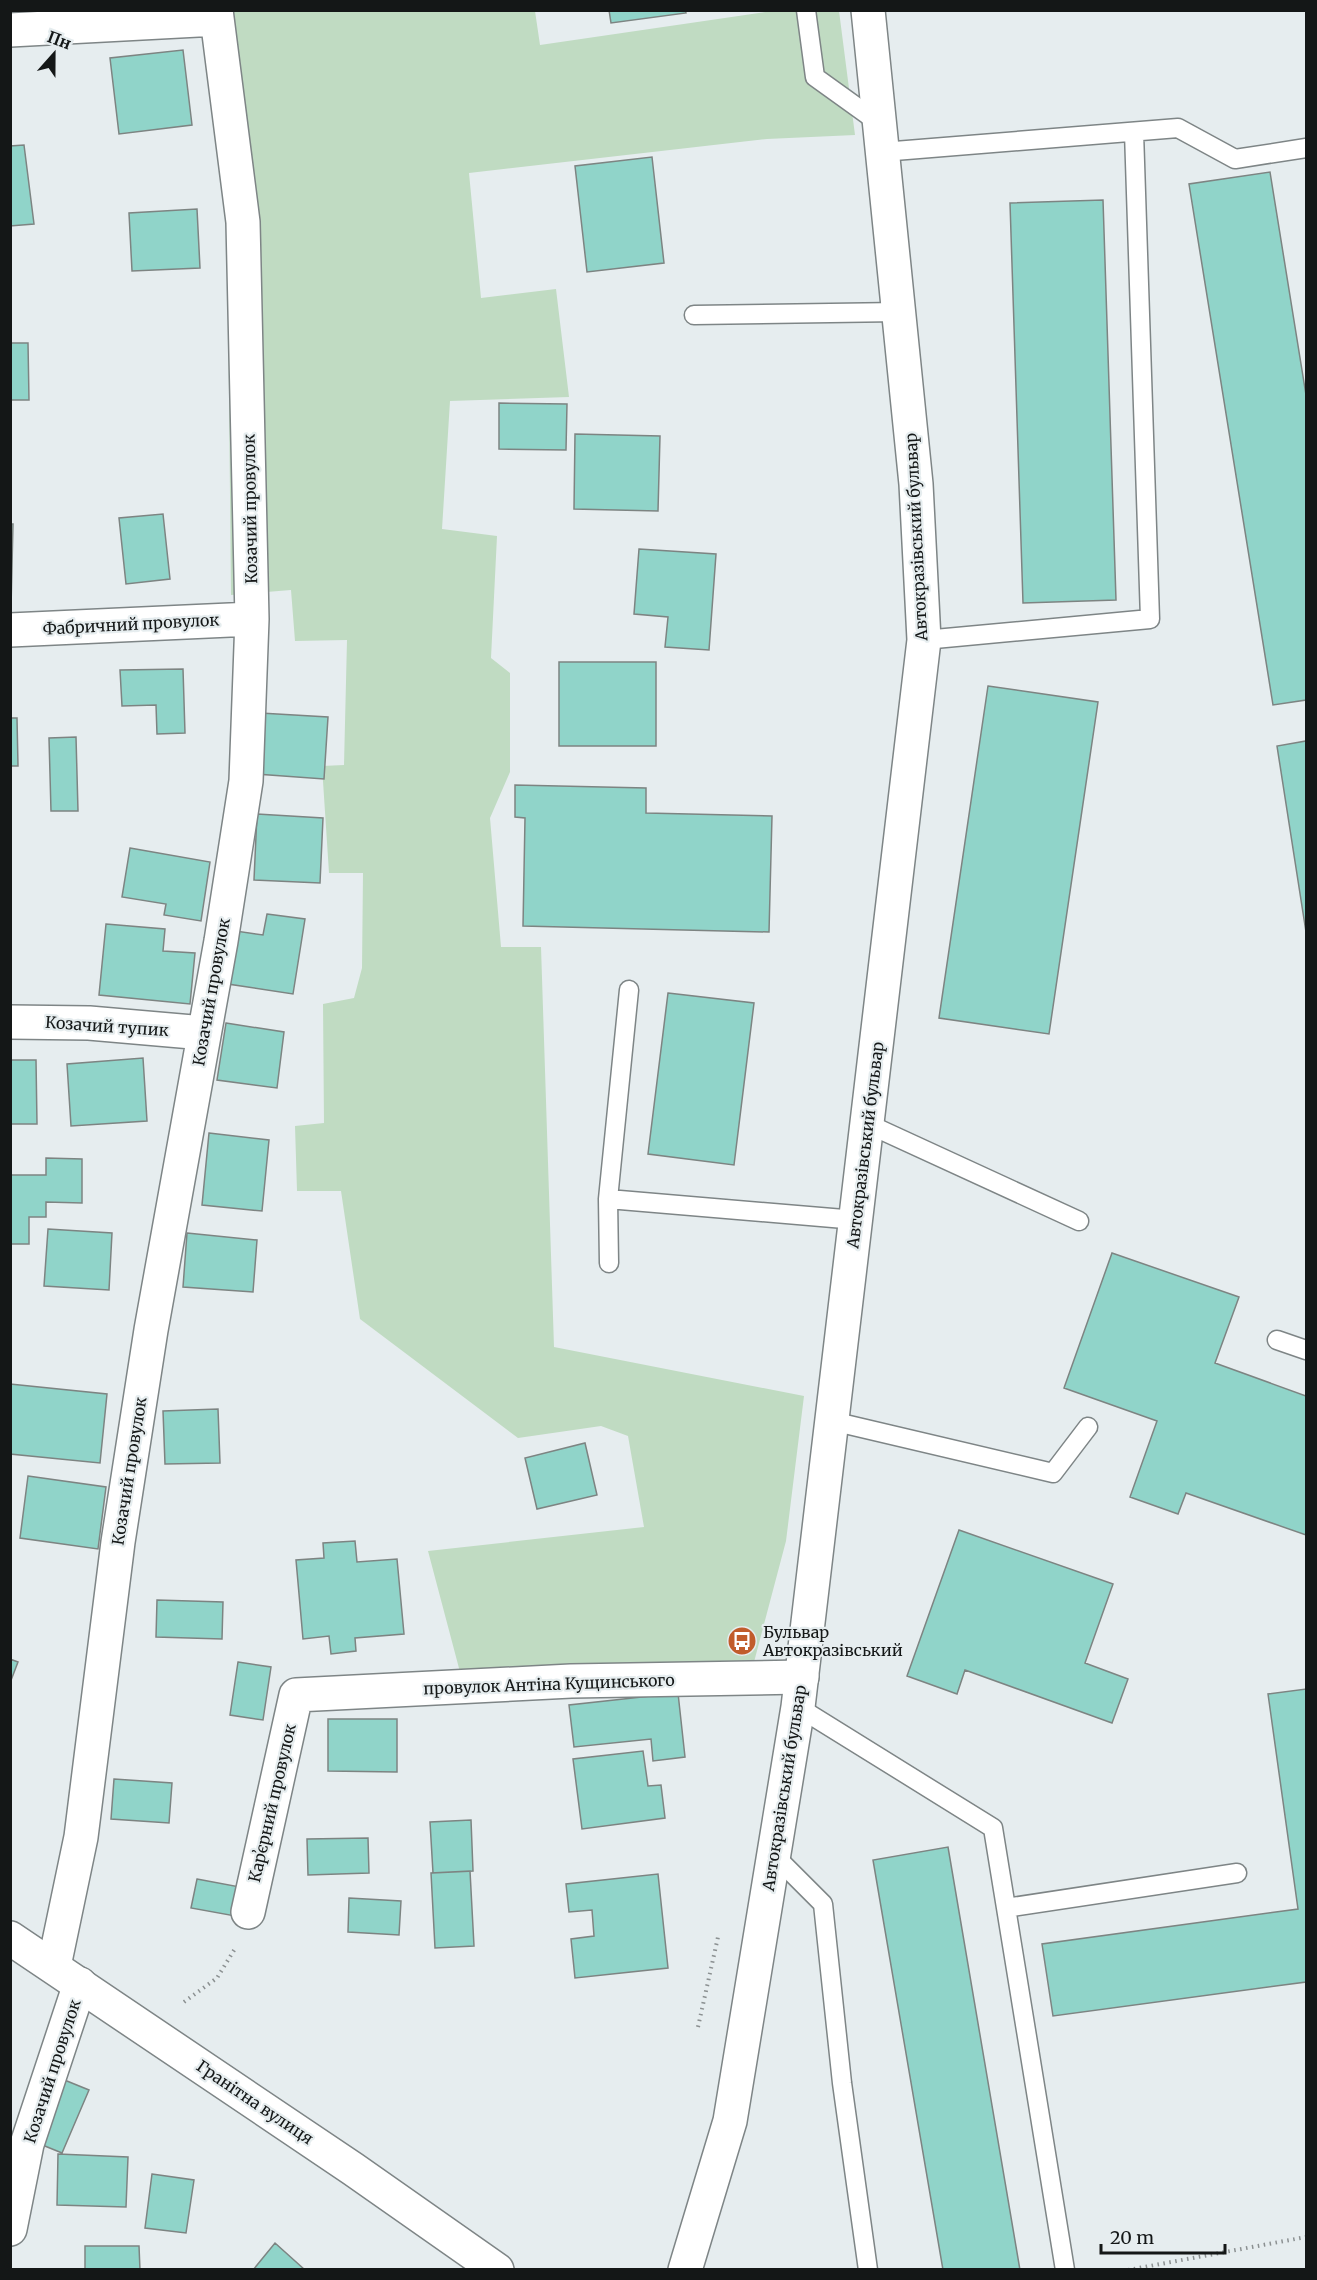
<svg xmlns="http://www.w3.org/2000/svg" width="1317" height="2280" viewBox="0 0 1317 2280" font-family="Merriweather,serif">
<rect width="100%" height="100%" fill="#e6edef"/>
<path fill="#c0dbc2" d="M192 11H535L540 45 772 11H839L855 135 767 139 469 173 481 298 556 289 569 397 450 401 442 529 497 536 491 658 510 673V772L490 818 501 947H541L554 1347 804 1396 786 1541 754 1662 460 1672 428 1551 644 1527 628 1436 601 1426 518 1438 360 1319 341 1191H297L295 1126 324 1123 323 1004 354 998 362 968 363 873H329L322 766 344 765 347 640 295 641 291 590 231 595 227 196 212 37H193Z"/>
<path fill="#90d4c9" stroke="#7d8482" stroke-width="1.5" d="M609 10H685L686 13 611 23Z
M183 50 192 125 119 134 110 58Z
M24 145 34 224 10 226V146Z
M652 157 664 263 587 272 575 166Z
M1270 172 1306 395V700L1273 705 1189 184Z
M1103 200 1116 600 1023 603 1010 203Z
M197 209 200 268 132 271 129 213Z
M10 343H28L29 400H10Z
M499 403 567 404 566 450 499 449Z
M575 434 660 436 658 511 574 509Z
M163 514 170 579 126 584 119 518Z
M10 524H13L11 608H10Z
M639 549 716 554 709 650 665 647 668 617 634 614Z
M559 662H656V746H559Z
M183 669 185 733 157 734 156 705 122 706 120 670Z
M988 686 1098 702 1049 1034 939 1018Z
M260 713 328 717 324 779 256 774Z
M10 718H17L18 766H10Z
M76 737 78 811H51L49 738Z
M1306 741V932L1277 746Z
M515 785 646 788V813L772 816 769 932 523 926 525 818 515 817Z
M257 814 323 818 320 883 254 880Z
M130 848 210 862 201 921 164 915 166 904 122 897Z
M267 914 305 919 293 994 228 984 236 931 263 935Z
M106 924 165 929 163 951 195 953 190 1004 99 995Z
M668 993 754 1003 734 1165 648 1154Z
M226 1023 284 1032 277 1088 217 1080Z
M143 1058 147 1121 71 1126 67 1064Z
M10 1060H36L37 1124H10Z
M209 1133 269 1140 262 1211 202 1205Z
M46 1158 82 1159V1203L46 1202V1217H29V1244H10V1175H46Z
M48 1229 112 1233 109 1290 44 1286Z
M187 1233 257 1240 253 1292 183 1287Z
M1112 1253 1239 1297 1215 1363 1306 1396V1535L1186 1493 1178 1514 1130 1497 1157 1421 1064 1388Z
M10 1384 107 1394 100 1463 10 1454Z
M218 1409 220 1463 165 1464 163 1411Z
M585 1443 597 1495 537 1509 525 1458Z
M28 1476 106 1487 98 1549 20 1538Z
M959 1530 1113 1584 1085 1663 1128 1679 1112 1723 965 1670 957 1694 907 1676Z
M355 1541 357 1562 397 1559 404 1634 355 1638 356 1651 331 1654 329 1636 303 1639 296 1560 324 1558 323 1543Z
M157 1600 223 1602 222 1639 156 1637Z
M10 1659 18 1662 10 1683Z
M238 1662 271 1667 263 1720 230 1715Z
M1306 1689V1982L1053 2016 1042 1944 1298 1909 1268 1694Z
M678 1693 685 1757 653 1761 651 1739 574 1747 569 1705Z
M328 1719H397V1772L328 1771Z
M643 1751 648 1786 661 1785 665 1818 582 1829 573 1759Z
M114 1779 172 1783 169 1823 111 1819Z
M471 1820 473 1871 433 1873 430 1822Z
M368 1838 369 1873 308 1875 307 1839Z
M948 1847 1020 2270H943L873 1860Z
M470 1871 474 1946 435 1948 431 1873Z
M658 1874 668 1968 575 1978 571 1939 594 1936 592 1910 569 1912 566 1884Z
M197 1879 240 1887 235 1916 191 1908Z
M349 1898 401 1901 399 1935 348 1932Z
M62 2079 89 2090 62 2153 35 2142Z
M58 2154 128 2157 126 2207 57 2205Z
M152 2174 194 2180 186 2233 145 2228Z
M275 2243 305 2270H253Z
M85 2246H139L140 2270H85Z"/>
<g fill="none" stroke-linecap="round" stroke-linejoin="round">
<g stroke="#7e8586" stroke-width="21">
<path id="lane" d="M806 10 815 77 879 123
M882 152 1178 128 1235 159 1306 148
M694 315 899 312
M924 640 1150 619 1134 132
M868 1124 1079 1221
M608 1199 856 1220
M609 1263 608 1199 629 990
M1277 1340 1306 1350
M832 1421 1053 1473 1088 1427
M798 1707 993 1828 1065 2270
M774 1855 823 1904 842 2083 868 2270
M1006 1908 1237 1873"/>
</g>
<g stroke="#7e8586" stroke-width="36">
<path id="street" d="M10 30 217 19
M10 630 252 619
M10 1022 89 1023 204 1033
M248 1912 296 1695 571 1681 802 1677
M54 1966 81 1837 118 1542 151 1330 221 941 246 781 252 619 243 222 216 10
M10 2229 27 2144 80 1984"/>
</g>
<g stroke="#7e8586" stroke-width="36">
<path id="secondary" d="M10 1938 353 2169 497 2270
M685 2270 730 2121 798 1707 924 640 916 484 868 10"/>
</g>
<path stroke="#8b9091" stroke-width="4" stroke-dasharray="1.5 4.5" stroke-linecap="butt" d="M184 2002 217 1978 236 1947
M698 2027 718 1937
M1128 2270 1306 2237"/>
<use href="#lane" stroke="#fff" stroke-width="18"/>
<use href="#street" stroke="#fff" stroke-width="33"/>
<use href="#secondary" stroke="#fff" stroke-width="33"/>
</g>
<defs>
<g id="bus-disc" transform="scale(1.5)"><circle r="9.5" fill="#c15c2b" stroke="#e6edef"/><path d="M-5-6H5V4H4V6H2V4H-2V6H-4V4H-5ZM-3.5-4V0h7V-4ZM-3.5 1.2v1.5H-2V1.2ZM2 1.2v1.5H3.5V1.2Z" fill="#fff"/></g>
</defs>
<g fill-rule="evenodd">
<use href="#bus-disc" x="742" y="1641"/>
</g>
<g text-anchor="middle" stroke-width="4.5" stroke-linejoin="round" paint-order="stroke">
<g font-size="16" fill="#141717" stroke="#e6edef">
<text transform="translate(250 509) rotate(-91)" y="6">Козачий провулок</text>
<text transform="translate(916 537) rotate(-93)" y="6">Автокразівський бульвар</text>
<text transform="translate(131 624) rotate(-3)" y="6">Фабричний провулок</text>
<text transform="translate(211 992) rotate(-80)" y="6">Козачий провулок</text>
<text transform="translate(107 1026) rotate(4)" y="6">Козачий тупик</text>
<text transform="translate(865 1145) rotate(-83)" y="6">Автокразівський бульвар</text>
<text transform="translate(129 1471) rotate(-81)" y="6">Козачий провулок</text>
<text transform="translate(549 1684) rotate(-2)" y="6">провулок Антіна Кущинського</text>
<text transform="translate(784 1788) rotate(-81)" y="6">Автокразівський бульвар</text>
<text transform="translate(272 1803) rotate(-77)" y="6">Карʼєрний провулок</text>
<text transform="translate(52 2071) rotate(-72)" y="6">Козачий провулок</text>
<text transform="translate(255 2102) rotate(34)" y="6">Гранітна вулиця</text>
</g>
<g font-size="16" fill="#141717" stroke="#e6edef" text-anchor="start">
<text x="763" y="1638">Бульвар<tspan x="763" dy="18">Автокразівський</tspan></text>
</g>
</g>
<rect width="1317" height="2280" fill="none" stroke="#141717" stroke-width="24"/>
<g transform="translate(54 54) rotate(21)" stroke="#e6edef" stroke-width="4.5" paint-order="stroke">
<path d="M0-4.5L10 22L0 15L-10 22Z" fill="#141717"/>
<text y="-9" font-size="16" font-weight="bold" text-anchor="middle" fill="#141717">Пн</text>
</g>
<path d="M1101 2244v9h124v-9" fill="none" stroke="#141717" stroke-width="3"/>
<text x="1110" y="2244" font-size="18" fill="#141717" stroke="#e6edef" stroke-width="4.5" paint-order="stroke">20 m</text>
</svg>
